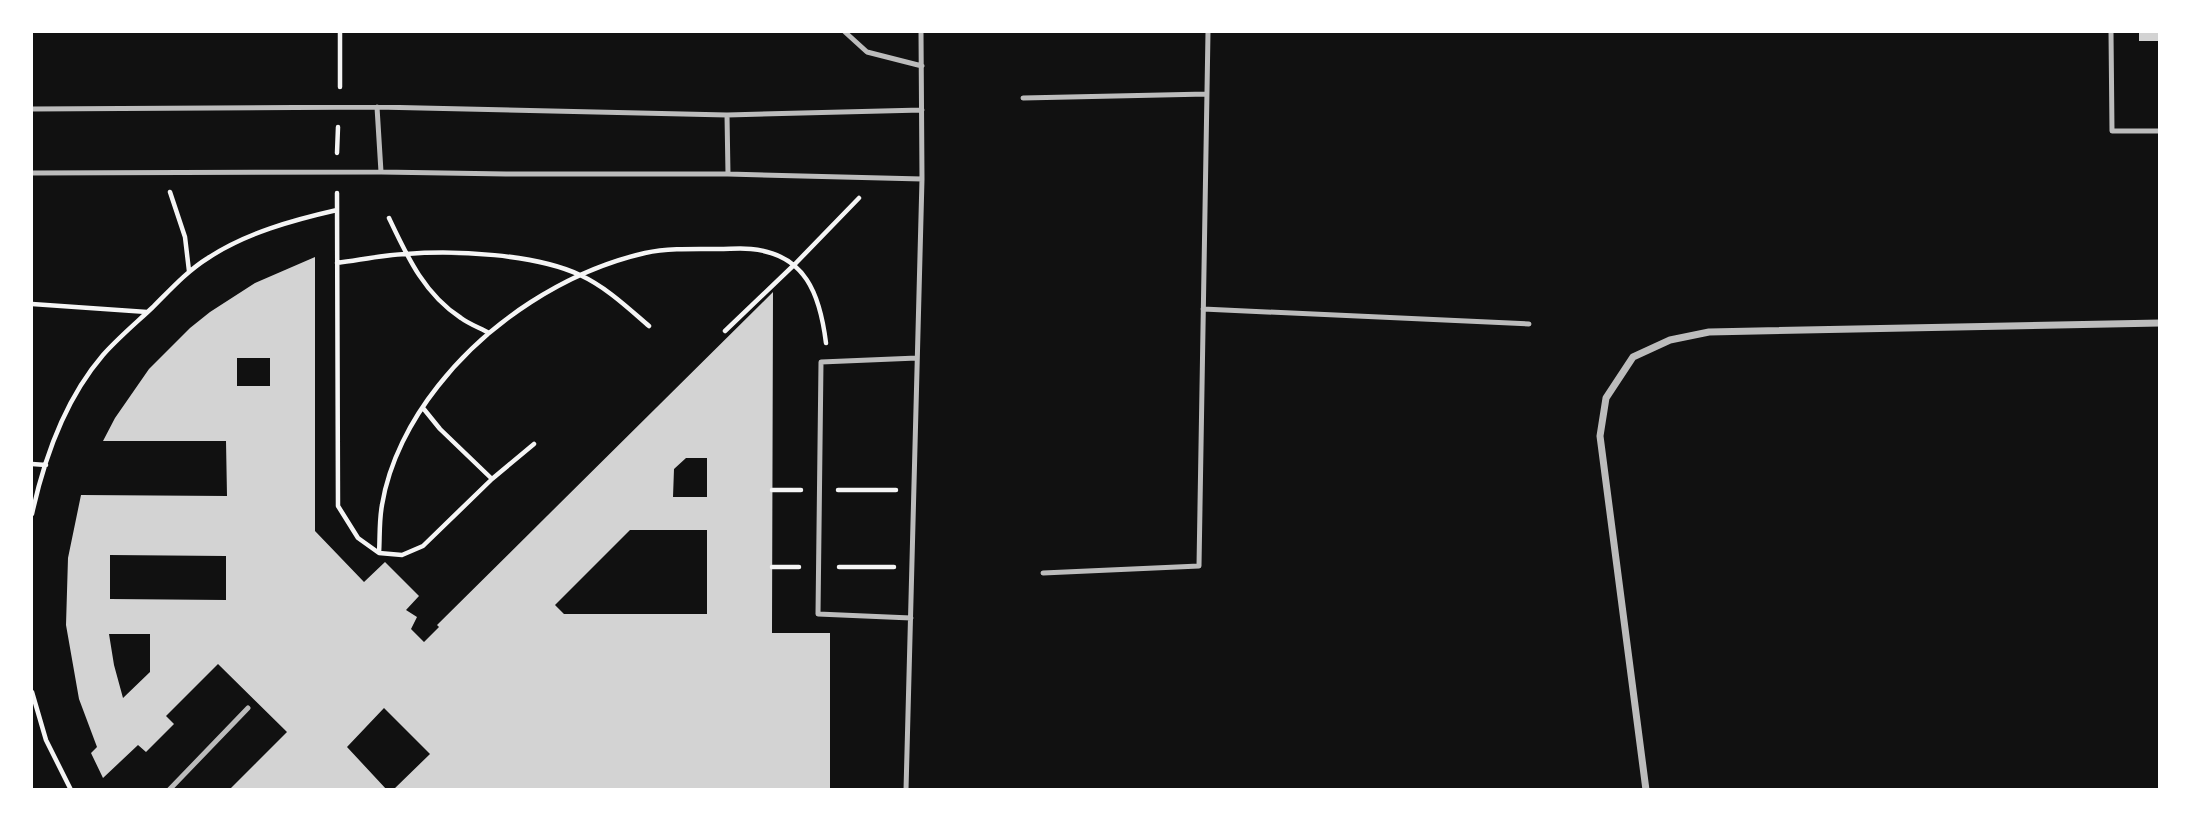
<svg xmlns="http://www.w3.org/2000/svg" width="2191" height="821" viewBox="0 0 2191 821" font-family="'IBM Plex Serif',serif">
<rect width="100%" height="100%" fill="#111"/>
<path fill="#d3d3d3" fill-rule="evenodd" d="M2139 32H2160V41H2139Z
M315 257V531L364 582 385 562 419 596 406 610 417 617 411 629 424 642 439 627 437 625 773 292 772 633H830V790H393L430 754 384 708 347 747 387 790H229L287 732 218 664 166 716 174 724 146 752 138 745 103 778 91 753 97 747 79 699 66 625 68 558 81 495 227 496 226 441H103L115 418 149 369 190 328 210 312 255 283ZM237 358H270V386H237ZM686 458H707V497H673L674 469ZM630 530H707V614H564L555 605ZM110 555 226 556V600L110 599ZM109 634H150V672L123 698 114 665Z"/>
<g fill="none" stroke-linecap="round" stroke-linejoin="round">
<path stroke="#f5f5f5" stroke-width="4.5" d="M340 32V87
M337 153 338 127
M170 192 185 237 189 271
M337 193 338 506 358 538 379 553 402 555 423 546 492 479 534 444
M389 218C407 256 424 294 461 318 469 324 480 328 489 333
M337 263C360 260 383 255 406 254 455 250 535 254 580 275 606 287 627 307 649 326
M32 304 147 312
M725 331 795 264 859 198
M423 408 440 429 492 479
M32 464 46 465
M772 490H801
M838 490H896
M32 514C44 459 66 398 103 355 118 338 136 323 153 307 170 290 187 271 208 258 246 233 293 220 337 210
M379 553C380 538 379 521 382 505 389 462 411 420 438 386 488 322 566 271 645 253 669 248 695 249 719 249 730 249 741 248 751 249 806 254 820 295 826 343
M772 567H799
M839 567H894
M32 692 46 740 71 790"/>
<path stroke="#bcbcbc" stroke-width="5" d="M845 32 867 52 922 66
M2111 32 2112 131H2160
M1023 98 1207 94
M377 107 381 172
M32 109 377 107 727 115 922 110
M727 115 728 174
M32 173 381 172 506 174H728L922 179
M1203 309 1529 324
M1043 573 1199 566 1208 32
M911 618 818 614 821 362 917 358
M169 790 248 708
M906 790 922 179 921 32"/>
<path stroke="#bcbcbc" stroke-width="7" d="M1646 790 1600 436 1606 398 1633 357 1670 340 1709 332 2160 323"/>
</g>
<rect width="2191" height="821" fill="none" stroke="#ffffff" stroke-width="66"/>
</svg>
